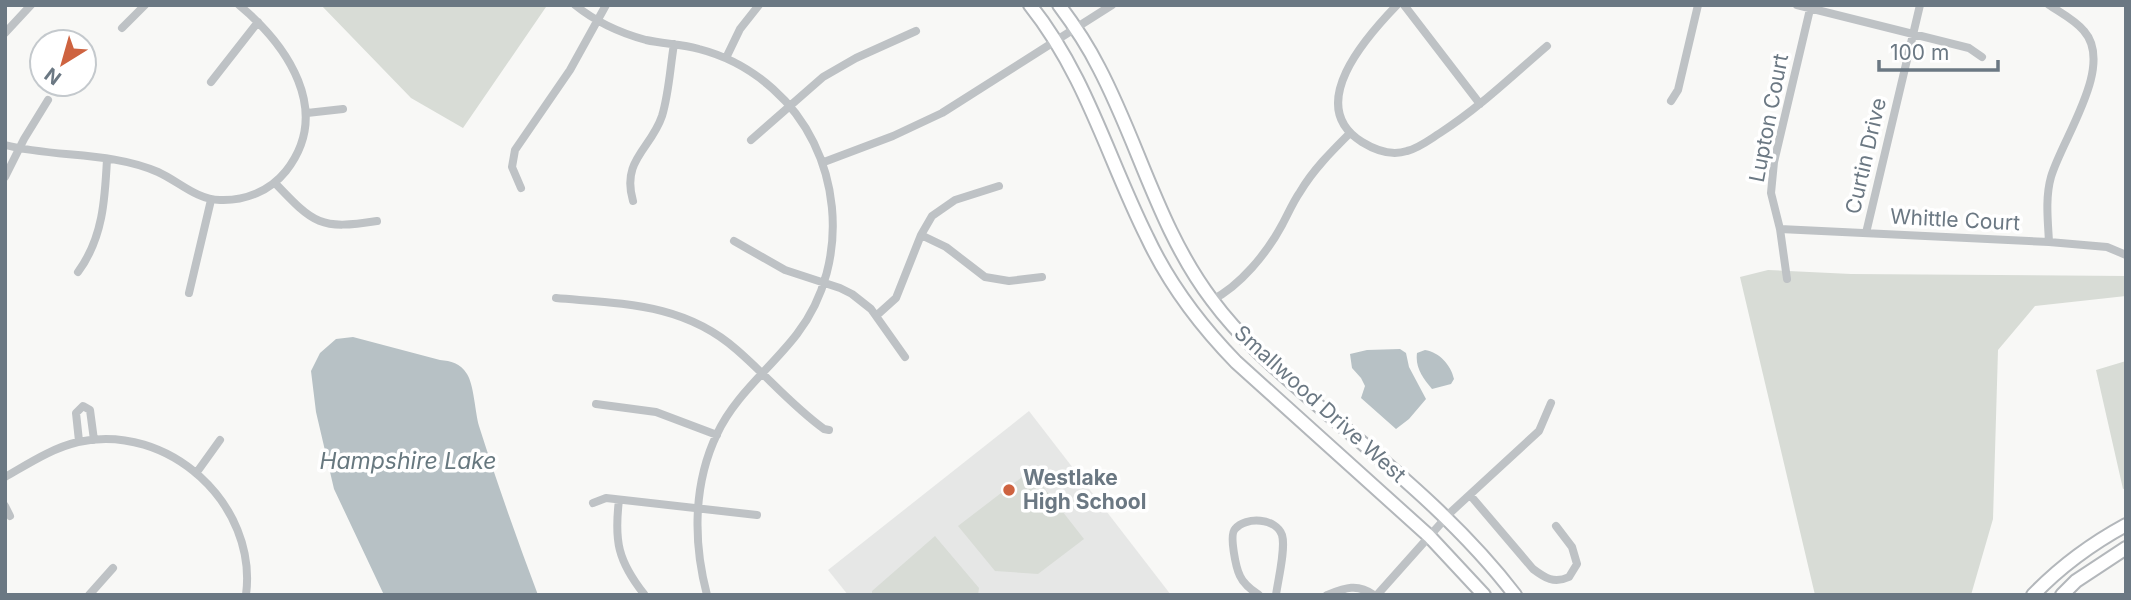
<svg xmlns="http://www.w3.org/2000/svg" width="2131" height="600" viewBox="0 0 2131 600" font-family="Inter,sans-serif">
<rect width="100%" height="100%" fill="#f8f8f6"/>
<path fill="#e6e7e6" d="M1029 411 1171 595H848L828 570Z"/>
<path fill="#d8dcd6" d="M321 5H545L546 7 463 128 411 98Z
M1768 270 1851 274 2126 276V296L2035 306 1998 350 1993 519 1971 595H1815L1740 277Z
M2126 361V488L2123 489 2096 370Z
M1026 474 1034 475 1084 539 1038 574 995 571 958 526Z
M935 536 979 588 978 595H872V591Z"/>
<path fill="#b7c1c5" d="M353 337 440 360C451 361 460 363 467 374 474 385 475 412 479 426 497 483 517 539 538 595H384L334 489 316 412 311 371 320 353 336 339Z
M1400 349 1406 353 1409 367 1426 399 1409 419 1396 429 1361 398 1365 386 1361 378 1352 368 1350 354 1367 350Z
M1425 350C1439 352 1451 365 1454 379L1451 384 1432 389C1423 378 1415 368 1417 353Z"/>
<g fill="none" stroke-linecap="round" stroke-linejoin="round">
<g stroke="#b3b7bb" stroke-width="16">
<path id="secondary" d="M1030 5C1086 75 1108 159 1147 237 1169 284 1200 325 1236 362L1429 536 1484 595
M1059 5C1074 25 1088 46 1099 68 1139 144 1159 230 1212 300 1243 342 1282 374 1321 408 1389 466 1460 523 1515 595
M2033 595C2061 566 2091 544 2126 525
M2062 595 2076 581 2126 548"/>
</g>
<path stroke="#bec2c5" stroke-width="8" d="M575 5C596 22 620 33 646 40 664 44 682 44 699 49 726 56 752 70 773 89 842 150 853 261 797 334 771 368 735 395 717 434 693 484 693 542 707 595
M1397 5C1366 37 1304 106 1362 142 1375 150 1392 156 1407 151 1419 148 1429 140 1440 133 1479 108 1512 76 1547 46
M1404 5 1480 104
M1797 5 1969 48 1982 57
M122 28 145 5
M5 33 31 5
M726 58 740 29 759 5
M211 82 258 22
M1671 101 1678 90 1698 5
M307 113 343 109
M751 140 823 77 856 58 916 31
M5 145C55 158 110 151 158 172 178 181 197 200 220 200 245 201 270 191 286 171 333 111 287 45 239 5
M824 162 893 136 942 113 1112 5
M5 177 24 139 48 100
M275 183C314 224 320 230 377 221
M521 188 512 167 515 150 570 70 606 5
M633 201C621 160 651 149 662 116 669 93 670 68 674 44
M1780 229 2049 242 2107 247 2126 255
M1866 233 1920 5
M921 235 946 247 985 277 1009 281 1042 277
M734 241 785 270 840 288 852 294 871 309 905 357
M2049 242C2048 222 2045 198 2051 177 2062 139 2115 66 2084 31 2075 20 2061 13 2049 5
M78 272C103 238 105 199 107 159
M1787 279 1780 229 1771 193 1774 162 1811 5
M189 293 211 200
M556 298C623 304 684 303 737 350 767 376 792 406 824 429L829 430
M1212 300C1240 286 1267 253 1282 225 1288 214 1293 202 1300 192 1313 170 1331 152 1349 134
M876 316 896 298 921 235 932 216 955 200 999 186
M596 404 656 412 717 435
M79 441 76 413 83 406 90 410 94 440
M197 472 220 440
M5 477C28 464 52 448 78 442 168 422 258 504 246 595
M1470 495 1533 569C1545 578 1554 584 1569 577L1577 564 1572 547 1556 526
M619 500C614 541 618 561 644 594
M593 503 606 498 757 515
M5 506 10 516
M89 595 113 568
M1259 595C1252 590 1244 585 1240 576 1236 568 1229 535 1235 529 1246 516 1276 518 1282 535 1286 548 1278 580 1276 595
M1327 595C1345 588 1357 583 1374 595
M1377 595 1451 512 1539 431 1551 403"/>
<use href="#secondary" stroke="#fff" stroke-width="12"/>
</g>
<circle fill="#ce6340" stroke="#fff" stroke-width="2.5" cx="1009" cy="490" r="7"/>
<g text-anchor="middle" stroke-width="7" stroke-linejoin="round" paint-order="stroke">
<g font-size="21" fill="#6b7883" stroke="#fff">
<text transform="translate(1769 118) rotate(-79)" y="7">Lupton Court</text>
<text transform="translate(1866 156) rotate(-77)" y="7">Curtin Drive</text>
<text transform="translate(1955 220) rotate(3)" y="7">Whittle Court</text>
<text transform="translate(1320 404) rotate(42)" y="7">Smallwood Drive West</text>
</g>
<g font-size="21" font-weight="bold" fill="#6b7883" stroke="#fff" text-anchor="start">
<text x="1023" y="485">Westlake<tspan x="1023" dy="24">High School</tspan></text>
</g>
<g font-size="23" font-style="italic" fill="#67787f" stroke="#fff">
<text x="408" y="469">Hampshire Lake</text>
</g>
</g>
<rect width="2131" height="600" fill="none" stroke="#6b7883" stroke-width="14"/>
<g transform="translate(63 63) rotate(217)"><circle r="33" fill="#ffffff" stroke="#c4c9cd" stroke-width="2"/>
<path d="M0-5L12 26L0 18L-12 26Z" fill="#ce6340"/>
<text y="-10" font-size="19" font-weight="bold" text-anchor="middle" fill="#6b7883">N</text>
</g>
<path d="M1879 60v10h119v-10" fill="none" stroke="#6b7883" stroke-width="3.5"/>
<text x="1890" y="60" font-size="21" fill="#6b7883" stroke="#ffffff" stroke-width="5" paint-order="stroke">100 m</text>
</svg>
